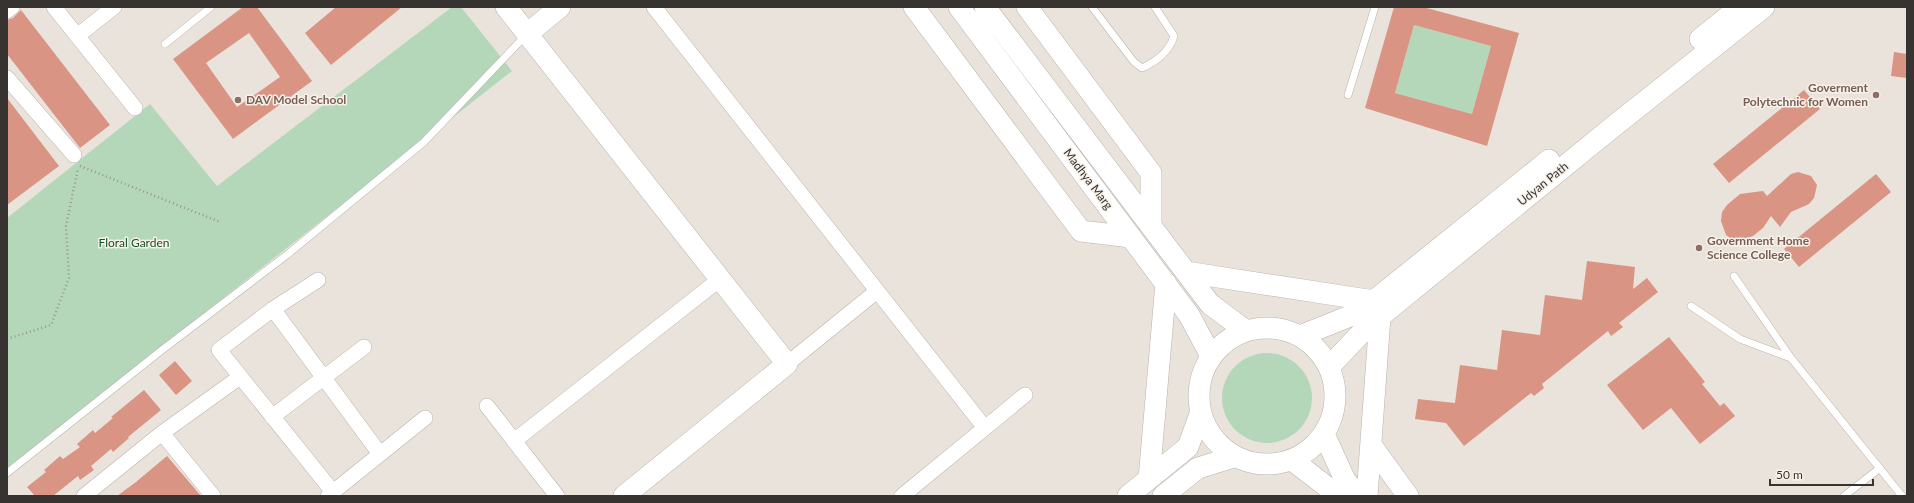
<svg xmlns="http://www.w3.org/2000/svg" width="1914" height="503" viewBox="0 0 1914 503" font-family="Lato,sans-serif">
<rect width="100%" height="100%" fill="#eae3dc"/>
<path fill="#b4d7ba" d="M452 7H461L512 71 7 468V218L150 104 217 186Z
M1414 25 1491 46 1472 114 1395 93Z
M1222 398a45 45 0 1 1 90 0a45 45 0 1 1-90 0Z"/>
<path fill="#d99484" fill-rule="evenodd" d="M243 7H257L312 81 233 139 173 59ZM249 33 280 77 237 107 206 63Z
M336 7H402L331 65 305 33Z
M1394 7H1423L1519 33 1487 146 1365 108ZM1414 25 1491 46 1472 114 1395 93Z
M21 10 110 125 80 148 7 54V20L13 18Z
M1894 52 1907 54V78L1891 76Z
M1804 90 1820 109 1729 183 1713 164Z
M7 98 59 166 7 205Z
M1798 172 1811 176 1817 185 1814 198 1809 204 1791 212 1780 227 1771 216 1763 228 1753 236 1744 239 1733 240 1726 235 1721 221 1722 212 1727 205 1740 194 1763 191 1767 196 1791 174Z
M1876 174 1891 192 1799 267 1784 249Z
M1587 261 1635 267 1633 289 1647 278 1658 292 1619 323 1623 327 1611 336 1608 331 1542 384 1544 388 1534 396 1531 393 1464 446 1446 423 1415 419 1418 399 1455 403 1460 365 1497 370 1502 330 1540 335 1545 295 1582 300Z
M1669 337 1705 382 1702 384 1720 406 1724 403 1735 416 1700 444 1671 408 1643 430 1607 385Z
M175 361 192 381 176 395 159 375Z
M144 390 161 410 128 437 129 438 113 452 111 449 91 466 94 470 80 480 78 476 53 496H35L27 487 46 472 44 470 60 456 63 459 80 447 77 444 93 430 95 433 113 418 111 417Z
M167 456 201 496H117L136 482Z"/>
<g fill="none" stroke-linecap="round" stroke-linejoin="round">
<g stroke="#b9b2ab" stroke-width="8">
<path id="lane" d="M1092 7 1134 62 1142 68C1156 62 1170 51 1174 36L1155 7
M165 44 211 7
M1348 95 1375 7
M1734 276 1791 358
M1691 306 1740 339 1791 358 1902 496
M7 473 162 350 288 254 424 142 526 35
M1844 496 1880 468"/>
</g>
<g stroke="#b9b2ab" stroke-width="16">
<path id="street" d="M54 7 135 108
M654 7 985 428
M7 11 12 7
M77 36 114 7
M7 78 74 155
M318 280 273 309 219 350 333 492
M273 309 380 454
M787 364 877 291
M487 406 557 496
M272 417 364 347
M162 433 213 496
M514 441 720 279
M84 496 162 433 240 377
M328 496 425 418
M902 496 1025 395"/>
</g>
<g stroke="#b9b2ab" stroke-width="22">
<path id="secondary" d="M506 7 787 364 624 496
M914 7 1081 231 1131 237
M959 7 1189 315 1211 356
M985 7 1210 304 1246 331
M1027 7 1151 173V226
M527 34 560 7
M1700 39 1740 7
M1186 272 1374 301
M1199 396a68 68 0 1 1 136 0a68 68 0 1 1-136 0Z
M1300 336 1360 312 1549 160
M1329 367 1367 327 1614 126 1764 7
M1324 434 1345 480 1358 496
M1371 445 1408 496
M1292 460 1331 490 1336 496
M1149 479 1166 283
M1128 496 1188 447 1200 414
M1163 496 1198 468 1234 457
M1367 496 1380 317"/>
</g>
<path stroke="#9b9691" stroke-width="2.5" stroke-dasharray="1 3" stroke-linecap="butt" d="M80 166 220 222
M7 339 51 325 69 278 66 226 78 168"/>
<use href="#lane" stroke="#fff" stroke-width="7"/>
<use href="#street" stroke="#fff" stroke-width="15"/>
<use href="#secondary" stroke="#fff" stroke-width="21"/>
</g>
<g fill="#8d6e63" stroke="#f7f1e9" stroke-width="1.5">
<circle cx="1876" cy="95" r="4"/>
<circle cx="238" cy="100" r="4"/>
<circle cx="1699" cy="248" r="4"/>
</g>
<g text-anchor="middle" stroke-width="3" stroke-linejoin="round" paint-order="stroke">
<g font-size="12" font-weight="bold" fill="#785e54" stroke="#f7f1e9" text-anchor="start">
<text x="1868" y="92" text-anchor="end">Goverment<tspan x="1868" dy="14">Polytechnic for Women</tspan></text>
<text x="246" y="104">DAV Model School</text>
<text x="1707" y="245">Government Home<tspan x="1707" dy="14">Science College</tspan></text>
</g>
<g font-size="12" fill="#363330" stroke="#f7f1e9">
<text transform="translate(1088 179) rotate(53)" y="4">Madhya Marg</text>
<text transform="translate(1543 184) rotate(-39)" y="4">Udyan Path</text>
</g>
<g font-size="12" fill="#135127" stroke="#f7f1e9">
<text x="134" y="247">Floral Garden</text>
</g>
</g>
<rect width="1914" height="503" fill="none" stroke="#363330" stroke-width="16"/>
<path d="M1770 479v6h103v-6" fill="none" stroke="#363330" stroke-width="2"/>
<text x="1776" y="479" font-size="12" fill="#363330" stroke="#f7f1e9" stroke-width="3" paint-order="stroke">50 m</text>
</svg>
